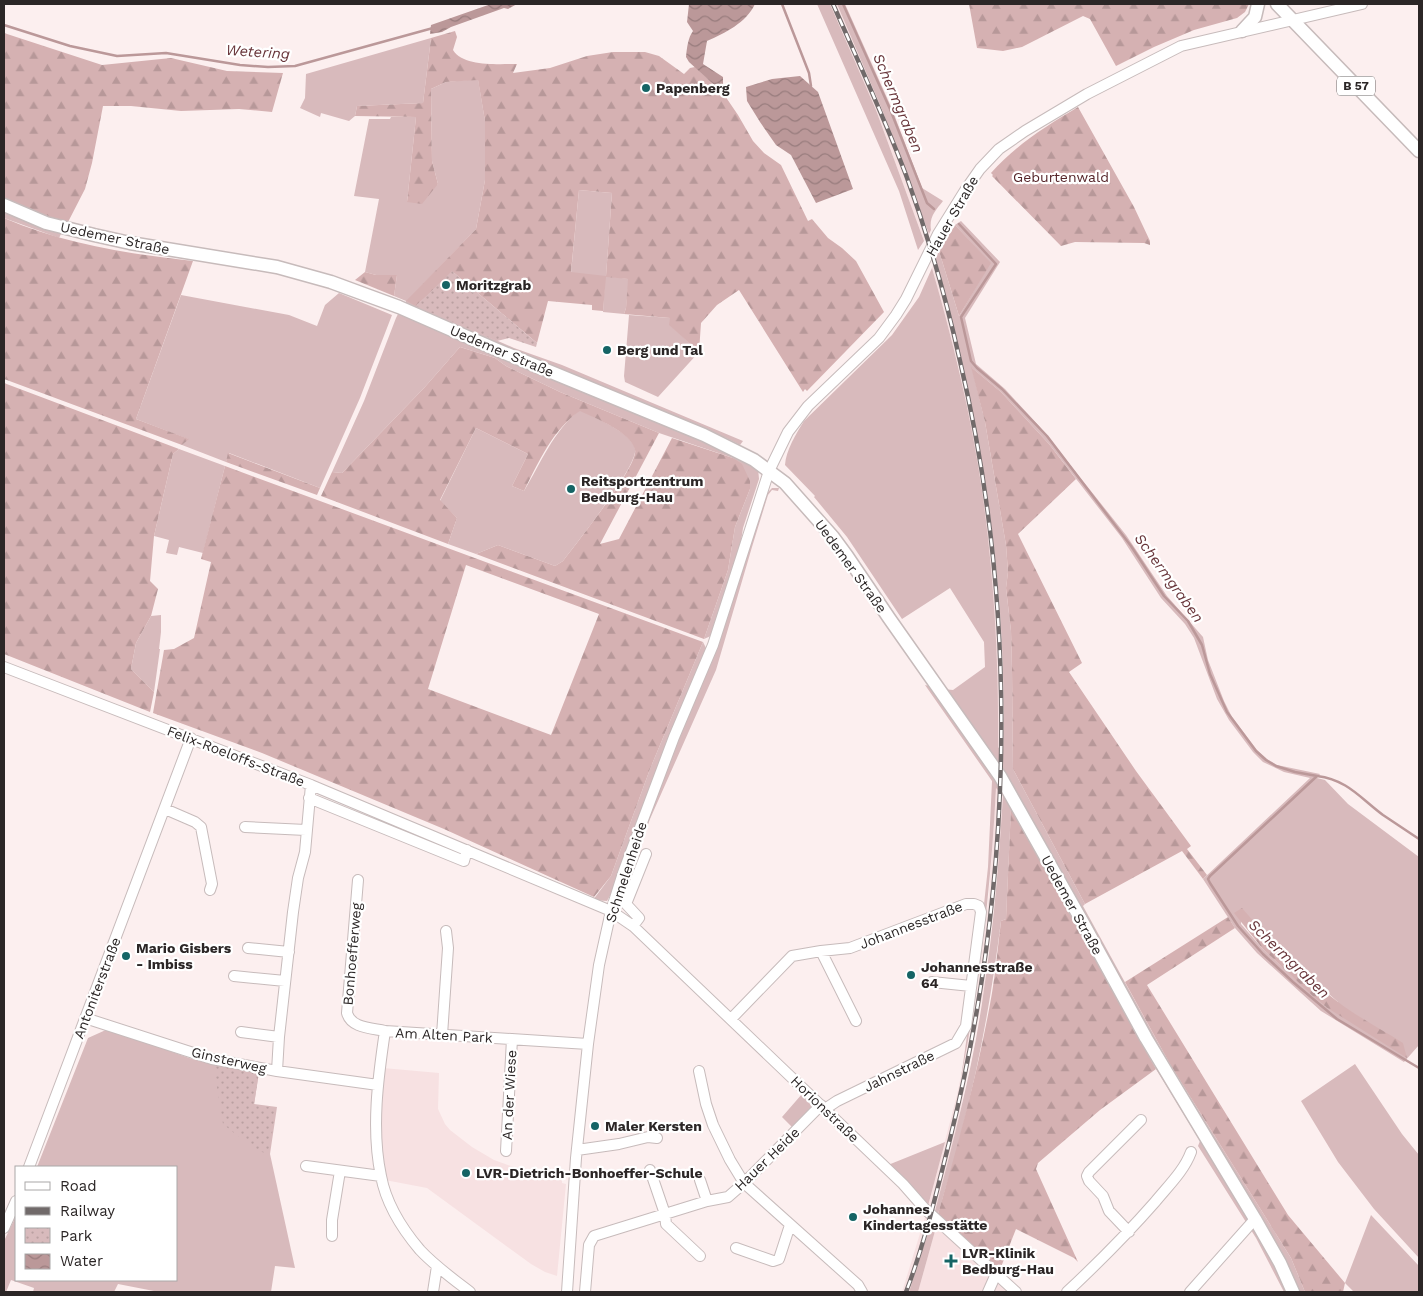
<svg xmlns="http://www.w3.org/2000/svg" width="1423" height="1296" viewBox="0 0 1423 1296" font-family="'Work Sans',sans-serif">
<defs>
<pattern id="forest-firs" width="22" height="20" patternUnits="userSpaceOnUse" patternTransform="scale(1.25)"><rect width="22" height="20" fill="#d5b1b2"/><path d="M5 1l3.5 6h-7zM16 11l3.5 6h-7z" fill="#b79899"/></pattern>
<pattern id="park-dots" width="8" height="8" patternUnits="userSpaceOnUse" patternTransform="scale(1.25)"><rect width="8" height="8" fill="#d8babc"/><path d="M2 2h.1M6 6h.1" fill="none" stroke="#baa0a1" stroke-width="1.8" stroke-linecap="round"/></pattern>
<pattern id="water-waves" width="16" height="10" patternUnits="userSpaceOnUse" patternTransform="scale(1.25)"><rect width="16" height="10" fill="#bb9899"/><path d="M0 5q4-4 8 0t8 0" fill="none" stroke="#987c7d"/></pattern>
</defs>
<rect width="100%" height="100%" fill="#fcefef"/>
<path fill="#f7e1e2" d="M830 4H837L883 112 929 234 924 241 876 110Z
M935 260 964 368 988 489 997 577 1001 632 1003 755 998 748 995 632 992 577 982 490 959 368 932 268Z
M996 787 1003 795 1000 846 984 989 957 1127 935 1211 928 1206 957 1095 974 1014 989 896Z
M383 1068 439 1073 438 1109 445 1124 450 1130 472 1147 494 1160 511 1166 562 1177V1183L566 1184 557 1276 545 1272 531 1264 427 1188 385 1180 380 1137Z
M926 1214 932 1220 929 1232 909 1292H902Z
M937 1224 1008 1292H918Z"/>
<path fill="#d8babc" fill-rule="evenodd" d="M817 4H830L876 110 924 241 918 250 899 191Z
M837 4H845L892 109 922 188 943 201C935 211 929 217 931 230L929 234 883 112Z
M431 38 423 103 357 106 355 116 349 121 321 113 320 117 300 108 305 98 306 74Z
M478 79 485 121V180L476 229 407 301 514 348 562 365 743 441 740 445 726 438 637 404 405 305 406 301 394 296 397 275H376L365 272 379 199 354 196 369 119H390L391 117H416L407 202 438 184 432 161 431 89 446 82Z
M579 190 612 193 606 276 629 279 626 308 624 314 603 312 605 277 571 273Z
M4 209 62 232 59 238 4 218Z
M961 221 1000 262 965 318 976 364 1005 389 1039 426 1126 535 1167 596 1203 637 1208 660 1224 701 1232 717 1257 750 1267 759 1277 765 1320 774 1317 778 1325 780 1348 804 1419 857V1045L1404 1062 1321 1011 1301 993 1257 953 1235 928 1203 879 1310 778 1284 772 1263 762 1253 752 1229 720 1217 699 1194 638 1185 624 1161 598 1122 538 1049 444 1001 392 972 368 985 422 1006 545 1008 572 1006 588 1011 631 1012 670 1013 769 1085 904 1083 906 1171 1066 1291 1258 1305 1292H1298L943 689 953 690 985 667 984 642 950 588 902 619 847 537 814 497 815 496 785 465C786 450 796 434 804 421L892 335 919 297 932 268C953 341 971 415 982 490 994 575 999 662 998 747L1003 754C1008 586 982 420 935 260L939 251 959 316 990 263 955 225ZM1242 909 1269 941 1338 1002 1326 1007 1262 948 1241 924Z
M339 293 392 315 360 398 320 488 229 453 226 462 182 445 188 439 136 419 181 295 289 315 317 326 325 305Z
M403 313 735 454 758 468 759 479 743 528 739 555 713 635 704 639 728 570 735 527 750 489 733 458 659 433 560 392 506 366 495 358 460 347 424 388 342 473 332 472 364 401 396 318 398 314Z
M629 315 671 318 670 325 699 352 658 397 625 382 624 376Z
M580 410C595 418 631 432 635 449 639 465 575 545 563 561L555 566 498 545 476 554 448 544 457 518 440 501 476 428 528 454 512 486 524 491C541 463 553 431 580 410Z
M179 449 225 466 203 553 179 547 177 555 166 553 169 540 154 536 173 454Z
M772 488H779L778 491 772 490 768 495 752 547 716 670 650 819 620 903 618 900 766 494Z
M161 615V632L159 649H160L154 692 131 669 136 643 151 616Z
M703 642 707 650 612 892 607 901 593 900 611 876 650 769Z
M925 685 934 687 997 779 1203 1140C1229 1192 1264 1239 1287 1292H1284L1256 1238 1198 1146 1200 1141 1156 1069 1060 894 1011 808 1006 919 1001 921C992 992 980 1061 962 1130 955 1159 946 1186 938 1214L935 1211C954 1138 974 1064 984 989 994 925 999 860 1003 795L996 788C991 886 980 982 961 1078L979 951 988 867 992 781Z
M108 1029 192 1059 259 1072 254 1104 277 1107 270 1154 295 1268 275 1266 271 1292H159L118 1284 114 1292H33L34 1288 11 1280 6 1292H4V1241L16 1216V1280H176V1167H37L88 1038Z
M1355 1064 1402 1134 1419 1155V1258L1374 1209 1338 1162 1301 1101Z
M802 1094 811 1103 812 1106 793 1128 782 1117Z
M945 1142 928 1206 888 1165Z
M1371 1215 1419 1266V1292H1354L1345 1283Z
M932 1220 937 1224 918 1292H909Z"/>
<path fill="url(#forest-firs)" fill-rule="evenodd" d="M969 4H1249L1245 12 1237 18 1194 30 1154 47 1116 66 1090 19 1083 16 1022 47 1003 51 977 48Z
M455 31 457 37 453 50C463 67 499 64 517 64L513 73 550 68 587 56 613 52H645L659 56 684 74 690 68 695 67 723 93 738 115 753 141 764 153 781 165 808 221 812 219 828 238 842 248 856 261 884 312 807 391 805 389 803 392 739 290 717 305 701 323 699 352 669 325 670 318 624 314 626 308 628 279 606 277 603 311 592 310V305L548 301 537 343 453 272 416 306 406 301 476 229 485 180V121L478 80 446 82 431 89 432 161 438 184 422 204 407 202 416 117 355 116 357 106 423 103 431 38ZM579 190 612 193 606 276 571 272Z
M4 33 102 65 171 58 227 71 283 73 272 112 239 109 181 111 131 106H103L92 163 85 189 67 224 40 215 4 198Z
M1078 107 1134 207 1150 241V245L1144 243 1075 242 1061 246 992 176 993 175 991 173C1016 145 1046 126 1078 107Z
M4 218C64 244 129 254 193 261L136 419 189 439 182 445 4 379Z
M955 225 991 263 959 316 939 251Z
M365 272 376 275H397L394 296 355 280Z
M460 347 495 358 506 366 560 392 659 433 600 544 619 539 672 438 733 458 742 464 750 481V489L735 527 728 570 704 639 476 554 498 545 555 566 563 561C575 545 639 465 635 450 631 432 595 418 580 411 553 429 538 463 524 491L512 486 528 454 476 428 440 500 457 518 448 544 321 496 332 472 342 473 424 388Z
M971 367 1001 392 1049 444 1076 479 1018 534 1082 663 1069 672 1136 771 1191 846 1187 849 1207 875 1203 879 1182 851 1085 904 1013 769 1012 670 1011 631 1006 588 1008 572 1006 545 985 422Z
M4 383 179 449 173 454 154 536 150 581 158 589 151 616 136 643 131 669 154 692 150 712 4 654Z
M228 453 320 488 317 495 226 462Z
M225 466 703 642 650 769 611 876 594 897 444 829 262 753 153 713 164 650 174 649 194 638 211 562 201 559ZM466 565 599 614 551 735 428 689Z
M1011 807 1156 1069 1100 1110 1038 1163 1036 1169 1078 1262 1074 1258 1016 1229 1001 1267 1002 1274 938 1214C959 1141 979 1068 992 993 996 969 998 945 1001 921L1006 919Z
M1242 908C1271 942 1302 975 1338 1002 1358 1017 1381 1029 1403 1043L1407 1058 1326 1007 1314 997 1262 948 1234 913Z
M1228 917 1235 928 1147 985 1288 1215 1345 1283 1343 1292H1305L1291 1258 1171 1066 1125 982Z"/>
<path fill="url(#park-dots)" d="M452 271 537 343 536 347 509 338 497 341 416 306Z
M213 1063 259 1072 254 1105 276 1108 269 1154 255 1150 223 1124Z"/>
<path fill="url(#water-waves)" d="M491 4H517L508 9 504 8 451 27 442 32 430 34 431 25Z
M689 4H755C746 23 725 33 707 41L703 64 723 77V93L689 62 686 57C687 47 688 38 693 31L687 22Z
M800 76 818 92 853 189 816 203 791 155 776 145 760 122 747 101 746 87 772 79Z"/>
<g fill="none" stroke-linecap="round" stroke-linejoin="round">
<path stroke="#bb9899" stroke-width="2.5" d="M782 4 809 73 811 86
M843 4 890 109 927 203 934 209
M4 25 70 46 117 56 166 53 240 65 268 67 295 66 433 28
M959 224 996 264 961 317 971 361 977 368 1002 389 1047 436 1131 546 1164 596 1188 621 1202 645 1210 674 1227 712 1256 751 1266 760 1276 766 1295 772 1317 776 1210 876 1208 879 1210 883 1238 926 1263 954 1293 982 1337 1019 1419 1068
M1317 776C1348 780 1360 798 1383 815 1395 823 1407 831 1419 839"/>
<g stroke="#c7bbbb" stroke-width="12">
<path id="minor" d="M4 667 311 785 611 911 633 926 903 1184 925 1209 1016 1292
M309 798 464 861 467 850
M165 809 195 822 201 827 212 884 210 890
M245 827 306 830
M358 880 347 1013C351 1028 371 1028 385 1031
M633 926 639 918 626 904 646 854
M248 948 289 952
M821 951 856 1021
M234 976 285 981
M932 982 971 986
M85 1018 212 1059 277 1071 378 1085
M731 1019 792 956 821 951 850 948 966 904H974L979 906 981 912 966 1026 956 1043 837 1101 825 1109
M241 1032 279 1037
M442 1035 448 948 446 931
M277 1071 279 1037 293 912 298 878 305 852 311 785
M699 1071 706 1104 713 1125 730 1160 744 1183 858 1285 862 1292
M577 1150 619 1144 648 1137 657 1138
M506 1151 512 1039
M306 1166 381 1176
M29 1167 191 738
M650 1170 665 1214 666 1224 700 1256
M700 1180 707 1201
M4 1228 16 1201
M1129 1232 1109 1211 1103 1196 1089 1181 1087 1176 1089 1172 1141 1120
M332 1236V1220L340 1171
M736 1248 773 1261 779 1259 790 1225
M433 1292 437 1266
M470 1292C453 1279 435 1266 420 1250 403 1230 386 1203 381 1176 371 1129 378 1078 385 1031L588 1044
M567 1292 576 1158 588 1044 599 965 611 911 623 873 674 737 713 645 769 471 788 432 808 406 879 338 896 315 906 299 938 234 966 189 980 169 999 149 1025 131 1087 94 1181 46 1362 4
M585 1292 589 1245 594 1236 707 1201 728 1197 744 1183 821 1105
M988 1292 996 1274
M1067 1292C1098 1263 1127 1234 1155 1202 1168 1186 1184 1171 1191 1152
M1190 1292 1255 1219"/>
</g>
<g stroke="#c7bbbb" stroke-width="15">
<path id="major" d="M1277 4 1419 151
M1242 31 1255 17 1258 4
M4 205 46 223 94 235 130 243 277 267 331 282 399 307 495 349 704 435 754 460 785 483 833 537 847 556 889 618 1000 776 1083 923 1146 1038 1255 1219 1280 1263 1293 1292"/>
</g>
<use href="#minor" stroke="#fff" stroke-width="10"/>
<use href="#major" stroke="#fff" stroke-width="12"/>
<g stroke="#716a6a" stroke-width="4.5">
<path id="rail" d="M833 4C858 61 884 117 906 175 928 235 946 298 960 361 1020 615 1013 885 950 1139 937 1190 925 1243 906 1292"/>
</g>
<use href="#rail" stroke="#fff" stroke-width="2.5" stroke-dasharray="8" stroke-linecap="butt"/>
</g>
<g fill="#156465" stroke="#fff" stroke-width="2">
<circle cx="646" cy="88" r="5"/>
<circle cx="446" cy="285" r="5"/>
<circle cx="607" cy="350" r="5"/>
<circle cx="571" cy="489" r="5"/>
<circle cx="126" cy="956" r="5"/>
<circle cx="911" cy="975" r="5"/>
<circle cx="595" cy="1126" r="5"/>
<circle cx="466" cy="1173" r="5"/>
<circle cx="853" cy="1217" r="5"/>
<path d="M948.5 1253.5h5v5h5v5h-5v5h-5v-5h-5v-5h5z"/>
</g>
<g text-anchor="middle" stroke-width="4.5" stroke-linejoin="round" paint-order="stroke">
<rect fill="#fff" stroke="#6b6767" stroke-width="1" x="1337" y="76.5" width="38" height="19" rx="4"/>
<g font-size="12" font-weight="bold" fill="#2b2626">
<text x="1356" y="90">B 57</text>
</g>
<g font-size="14" font-weight="bold" fill="#2b2626" stroke="#fff" text-anchor="start">
<text x="656" y="93">Papenberg</text>
<text x="456" y="290">Moritzgrab</text>
<text x="617" y="355">Berg und Tal</text>
<text x="581" y="486">Reitsportzentrum<tspan x="581" dy="16">Bedburg-Hau</tspan></text>
<text x="136" y="953">Mario Gisbers<tspan x="136" dy="16">- Imbiss</tspan></text>
<text x="921" y="972">Johannesstraße<tspan x="921" dy="16">64</tspan></text>
<text x="605" y="1131">Maler Kersten</text>
<text x="476" y="1178">LVR-Dietrich-Bonhoeffer-Schule</text>
<text x="863" y="1214">Johannes<tspan x="863" dy="16">Kindertagesstätte</tspan></text>
<text x="962" y="1258">LVR-Klinik<tspan x="962" dy="16">Bedburg-Hau</tspan></text>
</g>
<g font-size="14" fill="#56252a" stroke="#fff">
<text x="1061" y="182">Geburtenwald</text>
</g>
<g font-size="14" fill="#2b2626" stroke="#fff">
<text transform="translate(952 216) rotate(-60)" y="5">Hauer Straße</text>
<text transform="translate(115 238) rotate(12)" y="5">Uedemer Straße</text>
<text transform="translate(502 351) rotate(23)" y="5">Uedemer Straße</text>
<text transform="translate(851 566) rotate(54)" y="5">Uedemer Straße</text>
<text transform="translate(236 756) rotate(21)" y="5">Felix-Roeloffs-Straße</text>
<text transform="translate(626 872) rotate(-72)" y="5">Schmelenheide</text>
<text transform="translate(1072 905) rotate(61)" y="5">Uedemer Straße</text>
<text transform="translate(911 925) rotate(-21)" y="5">Johannesstraße</text>
<text transform="translate(352 954) rotate(-85)" y="5">Bonhoefferweg</text>
<text transform="translate(97 988) rotate(-69)" y="5">Antoniterstraße</text>
<text transform="translate(444 1035) rotate(3)" y="5">Am Alten Park</text>
<text transform="translate(229 1060) rotate(13)" y="5">Ginsterweg</text>
<text transform="translate(899 1071) rotate(-26)" y="5">Jahnstraße</text>
<text transform="translate(509 1095) rotate(-87)" y="5">An der Wiese</text>
<text transform="translate(825 1109) rotate(44)" y="5">Horionstraße</text>
<text transform="translate(767 1159) rotate(-44)" y="5">Hauer Heide</text>
</g>
<g font-size="15" font-style="italic" fill="#68353a" stroke="#fff">
<text transform="translate(258 52) rotate(4)" y="5">Wetering</text>
<text transform="translate(898 103) rotate(67)" y="5">Schermgraben</text>
<text transform="translate(1169 578) rotate(54)" y="5">Schermgraben</text>
<text transform="translate(1289 959) rotate(44)" y="5">Schermgraben</text>
</g>
</g>
<rect width="1423" height="1296" fill="none" stroke="#2b2626" stroke-width="10"/>
<rect x="15" y="1166" width="162" height="115" fill="#ffffff" stroke="#aaa8a8"/>
<rect x="25" y="1182" width="25" height="8" fill="#ffffff" stroke="#aaa8a8"/>
<text x="60" y="1191" font-size="15" fill="#2b2626">Road</text>
<rect x="25" y="1207" width="25" height="8" fill="#716a6a" stroke="#aaa8a8"/>
<text x="60" y="1216" font-size="15" fill="#2b2626">Railway</text>
<rect x="25" y="1228" width="25" height="15" fill="url(#park-dots)" stroke="#aaa8a8"/>
<text x="60" y="1241" font-size="15" fill="#2b2626">Park</text>
<rect x="25" y="1254" width="25" height="15" fill="url(#water-waves)" stroke="#aaa8a8"/>
<text x="60" y="1266" font-size="15" fill="#2b2626">Water</text>
</svg>
